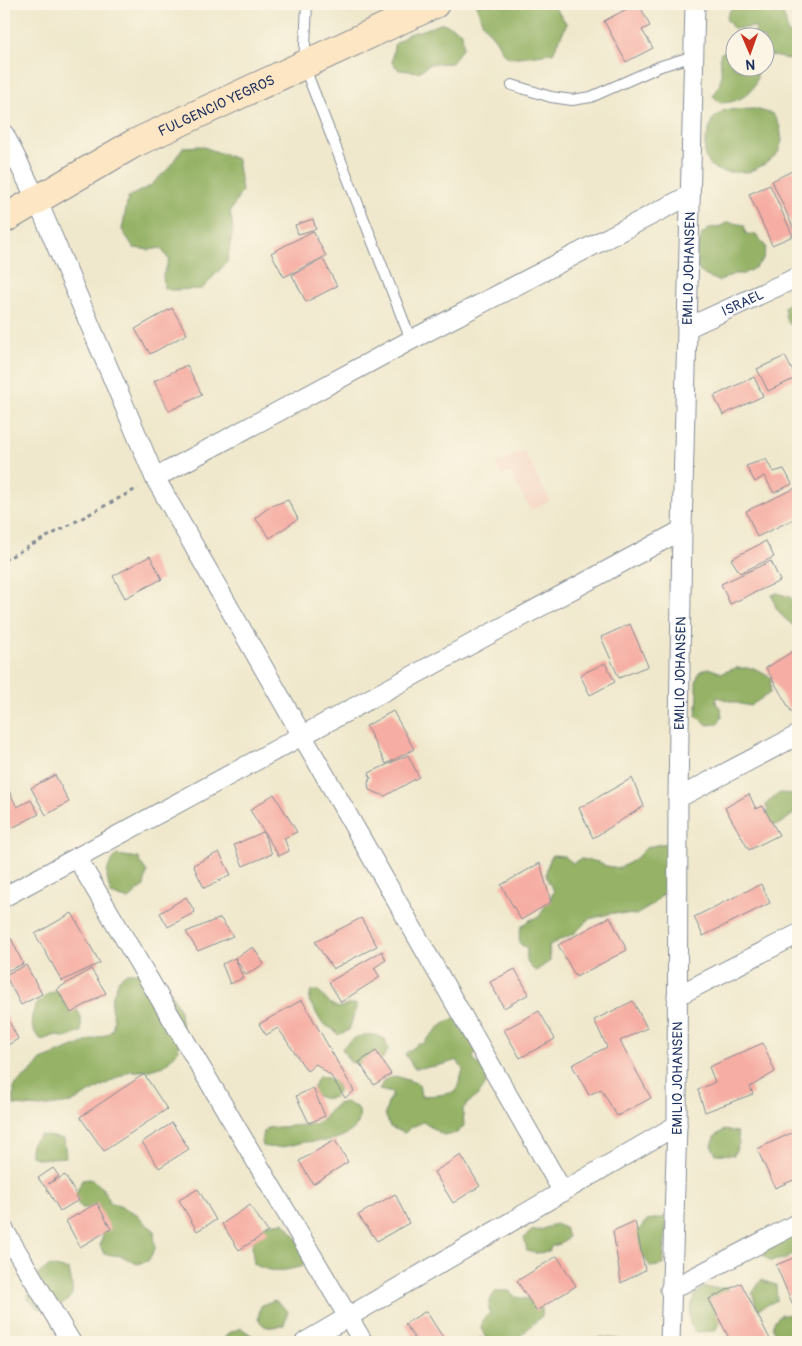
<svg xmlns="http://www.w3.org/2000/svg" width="802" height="1346" viewBox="0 0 802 1346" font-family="Pangolin,sans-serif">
<rect width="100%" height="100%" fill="#fcf5e5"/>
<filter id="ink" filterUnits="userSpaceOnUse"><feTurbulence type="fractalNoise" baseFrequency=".02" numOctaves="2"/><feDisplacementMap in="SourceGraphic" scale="10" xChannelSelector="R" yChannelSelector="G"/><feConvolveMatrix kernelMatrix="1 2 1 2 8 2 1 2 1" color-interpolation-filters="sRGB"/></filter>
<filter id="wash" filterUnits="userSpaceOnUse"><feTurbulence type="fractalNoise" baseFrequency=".0096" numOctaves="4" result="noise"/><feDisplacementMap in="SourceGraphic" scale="20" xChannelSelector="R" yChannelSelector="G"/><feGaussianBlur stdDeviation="1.12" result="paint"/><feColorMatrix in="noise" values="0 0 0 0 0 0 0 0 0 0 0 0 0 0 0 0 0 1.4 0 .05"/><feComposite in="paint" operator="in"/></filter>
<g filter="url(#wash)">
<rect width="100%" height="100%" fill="#efe8cc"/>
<path fill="#f4d3c1" d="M524 451 550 501 530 510 511 473 502 477 496 464Z"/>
<path fill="#95b266" stroke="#587062" d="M478 4H552L567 24 553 53 510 58 503 53 496 40 483 24 476 5Z
M737 4H779L785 19 788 33 798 35V58L787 59 765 54 764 38 754 37 756 27 734 29 726 19 730 10Z
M443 23 462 32 463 47 452 63 430 64 419 72 399 70 392 63 394 45 408 34 426 29Z
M731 47 734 48V68H757C760 91 740 103 720 103L713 96C724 82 721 71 720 54Z
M755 109 773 114 780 127 782 141 778 153 765 164 749 172H727L717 170 710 165 705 156V143L712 120 724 110Z
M201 146 237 159 242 191 230 212 233 228 227 262 202 289 171 290 164 288 163 275 169 260 161 248 149 250 134 248 122 230 128 197 150 186 169 168 183 147Z
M728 222 744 225 746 234 757 235 766 247 763 259 756 267 743 274H734L719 281 706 276 699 271 695 259 702 234 710 228 721 226Z
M796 296H798V326C785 324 786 319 784 307Z
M777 593 790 597 798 604V635L794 626 784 618 776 608 772 595Z
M708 668 722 673 736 668H754L771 678 770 693 750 706 737 703 717 697 716 703 721 709 722 717 717 724 708 725 696 716 698 697 696 690V682L699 672Z
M780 793 798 794V812C790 815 785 822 777 825L772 824 766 820 768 812 766 805 770 800Z
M667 843 676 851V887L662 895 651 906 636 915 613 913 589 919 575 933 549 945 550 961 536 971C526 966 526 958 527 948L520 944C517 928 523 921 539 917L554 891C544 876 544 873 552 855L564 856 573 863 582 859 599 862 606 866 620 868 635 859 647 847Z
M117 855 139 858 140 862 147 872 144 886 128 900 111 894C106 877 104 868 117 855Z
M142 972 162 981 172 995 180 1011 182 1033 178 1051 164 1066 146 1071H130L71 1103 40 1107 14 1105V1086L32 1071 41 1060 91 1040 108 1034 113 1028 114 1019 111 1008 112 998 119 979 127 973Z
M56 991C65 994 76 1006 80 1015 82 1020 81 1027 81 1032L66 1038 56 1035 42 1040C21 1025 35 996 56 991Z
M311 991H319C325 999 329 1004 339 1008L348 1004 357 1005 349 1030 338 1035 335 1031 322 1023 309 1001Z
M458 1017 477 1053 473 1057 475 1062 487 1069 486 1084 479 1094 467 1104 463 1109 464 1126 457 1133 443 1135 423 1122 410 1128 405 1133 390 1127 385 1114 388 1103 393 1093 379 1090 384 1080 396 1076 419 1084 421 1096 439 1095 456 1092 463 1070 457 1060C443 1065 429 1068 414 1068L405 1054 418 1044H423C435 1031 441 1023 458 1017Z
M365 1035H374L385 1039 388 1050 381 1061 365 1066 350 1062 342 1049C348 1041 355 1037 365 1035Z
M320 1076 328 1078 336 1083 339 1092 334 1097C331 1098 325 1099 322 1098 309 1095 312 1083 320 1076Z
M345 1102 358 1108C366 1129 341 1139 325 1141 318 1142 312 1141 305 1142 291 1145 277 1150 263 1146 261 1138 261 1134 267 1128L314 1124 325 1118 328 1112 337 1104Z
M724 1130 737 1132 739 1143 734 1155 716 1154 712 1147 714 1137Z
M41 1135 64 1139 66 1157 39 1159 31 1156C28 1145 33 1140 41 1135Z
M90 1179C101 1184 105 1191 110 1202L137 1214 142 1221 154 1230 155 1249 148 1261 137 1264 122 1256 104 1254 100 1245 105 1227 92 1208H81C72 1197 77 1192 82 1180Z
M667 1217 663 1265 651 1267 640 1252 636 1233 647 1220Z
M284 1222 306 1251 303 1266C285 1271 271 1274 254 1264L252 1249 253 1235 268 1224Z
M555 1224 565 1228 568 1237 560 1244 552 1246 548 1252 536 1253 527 1251 524 1238 531 1231 540 1230Z
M798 1230V1250L786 1259 770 1261 764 1256V1249Z
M50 1266 69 1270 72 1285V1295L66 1302 49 1309 38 1308 28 1299C29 1281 35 1275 50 1266Z
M761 1280 776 1285 777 1300 759 1309 756 1305 752 1294Z
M703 1288H727L732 1291 722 1318 715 1331 695 1332 690 1324 689 1315 695 1294Z
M496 1291H509L516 1297 533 1300 542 1307V1316L518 1338 495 1342 485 1337 481 1328 482 1320 490 1313C487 1306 491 1297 496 1291Z
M275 1300 288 1311 284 1325C271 1327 265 1331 258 1318L261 1305Z
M782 1314 798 1316V1334L796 1336 780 1338C769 1328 771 1322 782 1314Z
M241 1328 259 1340 258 1342H224L223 1340 228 1333Z
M601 1337 625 1340 626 1342H593Z"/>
<g id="blocks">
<path fill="#f6ada3" d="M636 4H639L650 26 642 30 653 48 626 62 604 21Z
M794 170 798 178V238L772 181Z
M770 185 793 236 772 245 749 194Z
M313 219 316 229 298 234 295 225Z
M313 231 326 256 284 277 271 253Z
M323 259 337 286 306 302 292 275Z
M172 308 187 334 150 354 135 329Z
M785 356 796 378 768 391 757 369Z
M187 365 202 395 169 411 154 381Z
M754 377 763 396 723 415 714 396Z
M766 459 773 472 784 469 792 484 774 493 764 476 755 482 746 466Z
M798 487V517L757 537 746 511Z
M288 500 298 519 270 538 255 518 271 506Z
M766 541 774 557 740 573 731 559Z
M150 556 162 579 125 598 113 576Z
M771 561 780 581 730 604 721 584Z
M630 624 648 666 619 678 601 637Z
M798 648V709L792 713 766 668Z
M605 663 615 682 590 695 580 675Z
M393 711 414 749 386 764 366 726Z
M408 755 419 777 385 796 369 790 368 783 371 778 369 773Z
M55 775 69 802 46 815 31 788Z
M632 778 644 806 593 838 579 808Z
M4 781 17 807 31 800 39 814 10 829 4 816Z
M274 794 297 832 284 838 289 851 279 856 250 810Z
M749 794 756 809 763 806 779 835 749 850 725 808Z
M263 832 272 854 243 866 234 845Z
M219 852 231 875 204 888 193 865Z
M540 863 551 902 521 920 501 885Z
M761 884 770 903 703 936 694 917Z
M186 897 195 912 168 927 160 913Z
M72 913 100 963 62 981 35 934Z
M610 917 627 950 576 977 558 945Z
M220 918 233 936 198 951 186 932Z
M361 918 377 946 333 969 315 942Z
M11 938 23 964 4 972V941Z
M253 947 264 964 246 975 235 958Z
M382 951 386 960 374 968 380 977 341 1002 329 982Z
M235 958 243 978 230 984 222 964Z
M26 965 42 994 21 1005 5 975Z
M91 969 106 993 71 1013 57 989Z
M515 969 529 994 504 1008 490 982Z
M302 1000 354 1091 345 1098 331 1076 316 1064 307 1071 278 1028 266 1035 259 1024Z
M633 1001 647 1028 620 1041 651 1098 617 1116 601 1089 589 1095 572 1065 607 1047 594 1020Z
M539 1011 555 1039 520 1058 504 1030Z
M6 1015 18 1039 8 1045 4 1037V1016Z
M763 1043 775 1072 750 1087 753 1094 705 1112 698 1090 715 1082 709 1067Z
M376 1051 391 1074 374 1085 359 1062Z
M144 1074 167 1109 104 1151 80 1117Z
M313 1088 325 1116 309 1123 296 1096Z
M172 1123 189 1149 159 1168 142 1142Z
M796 1131 798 1136V1178L775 1188 757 1149Z
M335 1140 348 1162 313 1184 299 1161Z
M461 1155 480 1186 453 1203 434 1172Z
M53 1168 59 1176 48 1184 65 1175 79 1200 60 1211 45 1186H44L38 1178Z
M198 1189 216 1220 197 1231 179 1200Z
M395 1194 409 1223 377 1241 358 1215Z
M97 1203 111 1229 80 1247 66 1221Z
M250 1205 268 1232 239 1250 222 1224Z
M635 1221 645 1270 621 1283 613 1231Z
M557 1256 576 1286 536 1311 517 1281Z
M798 1256V1317L776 1265Z
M741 1283 770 1339 762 1342H731L709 1299Z
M426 1311 444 1339 440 1342H417L405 1324Z
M481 1337 484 1342H473Z"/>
</g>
</g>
<g filter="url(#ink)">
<use href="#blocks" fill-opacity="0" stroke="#858c95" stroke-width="1"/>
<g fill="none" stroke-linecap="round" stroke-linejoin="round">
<g stroke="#858c95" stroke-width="12">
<path id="lane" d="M307 4 304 66 411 340
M512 85 551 97 572 100 591 97 661 66 694 56"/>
</g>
<g stroke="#858c95" stroke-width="21">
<g id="street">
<path d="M4 134 37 200 155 478 563 1192"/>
<path id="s1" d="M687 328 798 277"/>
<path d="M155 478 411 340 690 195"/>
<path d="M678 798 798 735"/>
<path d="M77 858 363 1342"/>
<path d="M4 897 682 530"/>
<path d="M677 996 798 934"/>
<path d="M4 1230 71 1342"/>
<path d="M670 1290 798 1223"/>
<path d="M305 1342 677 1125"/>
<path id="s2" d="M670 1342 677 1125 678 798 682 530 695 4"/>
</g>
</g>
<g stroke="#858c95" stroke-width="30">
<g id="secondary">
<path id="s3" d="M4 219 133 144 435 4"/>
</g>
</g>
<path stroke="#858c95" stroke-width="3" stroke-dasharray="4 4" stroke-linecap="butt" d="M4 560 138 488"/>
<use href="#lane" stroke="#fff" stroke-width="10"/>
<use href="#street" stroke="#fff" stroke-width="19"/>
<use href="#secondary" stroke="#fce6c4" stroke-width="28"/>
</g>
</g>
<g text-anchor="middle" stroke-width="5" stroke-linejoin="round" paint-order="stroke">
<g font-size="14" fill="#1b2f5e" stroke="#fcf5e5">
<text dy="5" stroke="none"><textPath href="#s3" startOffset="241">FULGENCIO YEGROS</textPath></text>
<text dy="5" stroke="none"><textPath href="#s2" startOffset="1074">EMILIO JOHANSEN</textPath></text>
<text dy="5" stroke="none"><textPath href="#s1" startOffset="61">ISRAEL</textPath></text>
<text dy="5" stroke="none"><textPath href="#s2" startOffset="669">EMILIO JOHANSEN</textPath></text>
<text dy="5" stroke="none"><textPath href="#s2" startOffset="264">EMILIO JOHANSEN</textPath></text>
</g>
</g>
<rect width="802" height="1346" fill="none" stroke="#fcf5e5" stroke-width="20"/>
<g transform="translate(750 52) rotate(178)"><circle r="24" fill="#fcf5e5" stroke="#a2a6af"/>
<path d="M0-4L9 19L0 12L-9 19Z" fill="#c8321e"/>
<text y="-8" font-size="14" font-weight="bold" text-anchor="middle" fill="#1b2f5e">N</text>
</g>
</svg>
